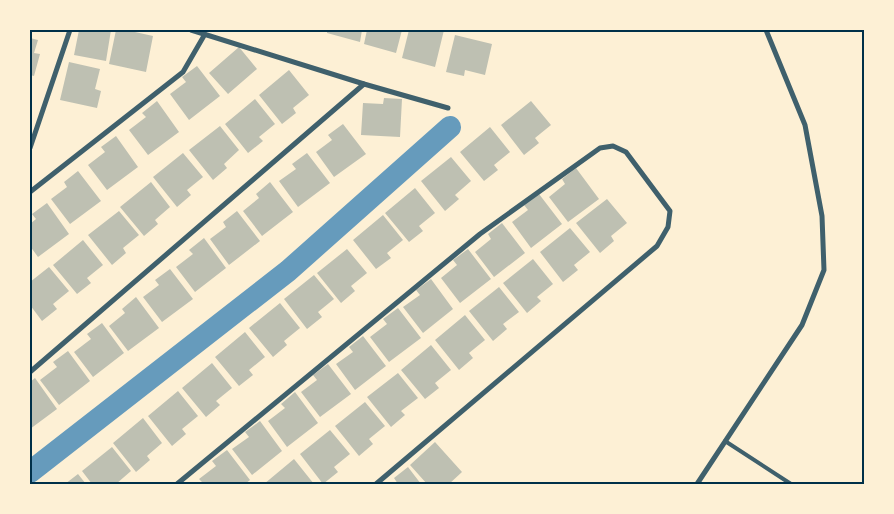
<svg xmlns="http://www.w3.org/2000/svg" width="894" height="514" viewBox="0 0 894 514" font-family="'PT Sans Narrow',sans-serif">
<rect width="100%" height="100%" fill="#fdf0d5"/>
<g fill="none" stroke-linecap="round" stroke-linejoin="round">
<path stroke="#669bbc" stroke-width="22" d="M30 472 288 271 450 127"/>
</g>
<path fill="#bec0b2" d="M79 30H111L106 61 74 55Z
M116 30H126L153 36 146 72 109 64Z
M327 30H362L360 42 327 33Z
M367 30H402L396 53 364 44Z
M409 30H444L435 67 402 58Z
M455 35 492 44 485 75 465 70 464 76 446 72Z
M30 38 38 40 34 53 40 54 34 76 30 75Z
M239 47 257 69 228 94 209 73Z
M69 62 100 69 95 89 101 91 97 108 60 100Z
M197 66 220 96 189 120 170 94 186 82 182 77Z
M289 70 309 95 293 108 296 113 282 124 259 95Z
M384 98 402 99 400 137 361 135 363 103 383 104Z
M255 99 275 124 259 137 263 141 248 153 225 124Z
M157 101 179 132 148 155 129 130 146 117 142 113Z
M531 101 551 125 535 138 539 143 524 155 501 125Z
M343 124 366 154 334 177 316 152 332 140 328 135Z
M220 126 239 150 224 164 227 168 213 180 189 150Z
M490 127 510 152 494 165 498 170 484 181 460 152Z
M116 136 138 167 107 190 88 165 105 152 101 147Z
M183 153 203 177 187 190 191 195 177 207 153 177Z
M307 153 330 183 298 207 279 181 296 169 292 164Z
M451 157 471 181 455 195 459 199 445 211 421 181Z
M576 168 599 199 568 222 549 197 565 184 562 179Z
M78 171 101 201 70 224 51 199 67 187 64 182Z
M151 182 170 207 155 220 158 224 144 236 120 207Z
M270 182 293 212 262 236 243 211 259 198 256 194Z
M415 188 435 213 419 226 423 231 409 242 385 213Z
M539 194 562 224 531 248 512 222 528 210 524 205Z
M607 199 627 223 611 236 614 241 600 253 576 223Z
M47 203 69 234 38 257 30 246V224L36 219 32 214Z
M119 211 139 235 123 248 126 253 112 265 88 235Z
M237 211 260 241 229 265 210 239 226 227 223 222Z
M383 215 403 240 387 253 391 258 376 269 353 240Z
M502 223 525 253 494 277 475 252 491 239 488 234Z
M570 228 590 252 574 265 578 270 563 282 540 252Z
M204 238 226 268 195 292 176 267 193 254 189 250Z
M83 240 103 265 87 278 91 283 77 294 53 265Z
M347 249 367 273 351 286 355 291 341 303 317 273Z
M468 249 491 279 460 303 441 278 457 265 453 260Z
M533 259 553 284 537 297 541 301 527 313 503 283Z
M49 267 69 291 53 304 57 309 42 321 30 305V282Z
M170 269 193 299 162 322 143 297 159 285 155 280Z
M314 275 334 299 318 312 322 317 307 329 284 299Z
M431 279 453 309 423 333 403 307 420 295 416 290Z
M499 287 519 312 503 324 507 329 493 341 469 311Z
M136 297 159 328 128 351 109 326 125 313 122 309Z
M280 303 300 328 284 341 287 345 273 357 249 328Z
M398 308 421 338 389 362 370 337 387 324 383 319Z
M465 315 485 340 469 353 473 358 459 370 435 340Z
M102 323 124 353 93 377 74 352 91 339 87 334Z
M245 332 265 357 249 370 253 375 239 386 215 357Z
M363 336 386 366 355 390 336 364 353 352 349 347Z
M431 345 451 370 435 383 439 388 425 399 401 370Z
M68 351 90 381 59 405 40 380 57 367 53 362Z
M212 363 232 388 216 401 220 405 206 417 182 388Z
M328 364 351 394 320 417 301 392 317 380 313 375Z
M398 373 418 398 401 411 405 415 391 427 367 397Z
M35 378 57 409 30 429V382Z
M178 391 198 416 182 429 186 434 172 446 148 416Z
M295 392 318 423 287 447 268 421 285 408 281 404Z
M365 402 385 426 369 439 373 444 359 456 335 426Z
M143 418 162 443 147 456 150 460 136 472 113 443Z
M260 421 282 451 252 475 232 449 249 437 245 432Z
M330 430 350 454 334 467 338 472 323 484 300 454Z
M435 442 462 472 449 484H427L410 465Z
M112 447 131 471 116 484H92L82 471Z
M227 450 250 480 245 484H204L199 479 216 466 212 461Z
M294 459 314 484H264Z
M408 467 421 484H398L394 478Z
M78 474 86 484H65Z"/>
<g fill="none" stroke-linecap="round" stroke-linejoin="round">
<path stroke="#3f606c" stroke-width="4" d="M725 441 791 484"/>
<path stroke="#3f606c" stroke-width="5" d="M191 30 364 84 448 108
M30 148 70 30
M30 192 183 72 205 34
M30 372 364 84
M177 484 480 234 600 148 613 146 626 152 670 211 668 227 657 246 376 484
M697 484 802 325 824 270 822 216 805 125 766 30"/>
</g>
<rect width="894" height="514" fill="none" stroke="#fdf0d5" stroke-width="62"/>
<rect x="31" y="31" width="832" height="452" fill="none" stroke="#003049" stroke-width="2"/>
</svg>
